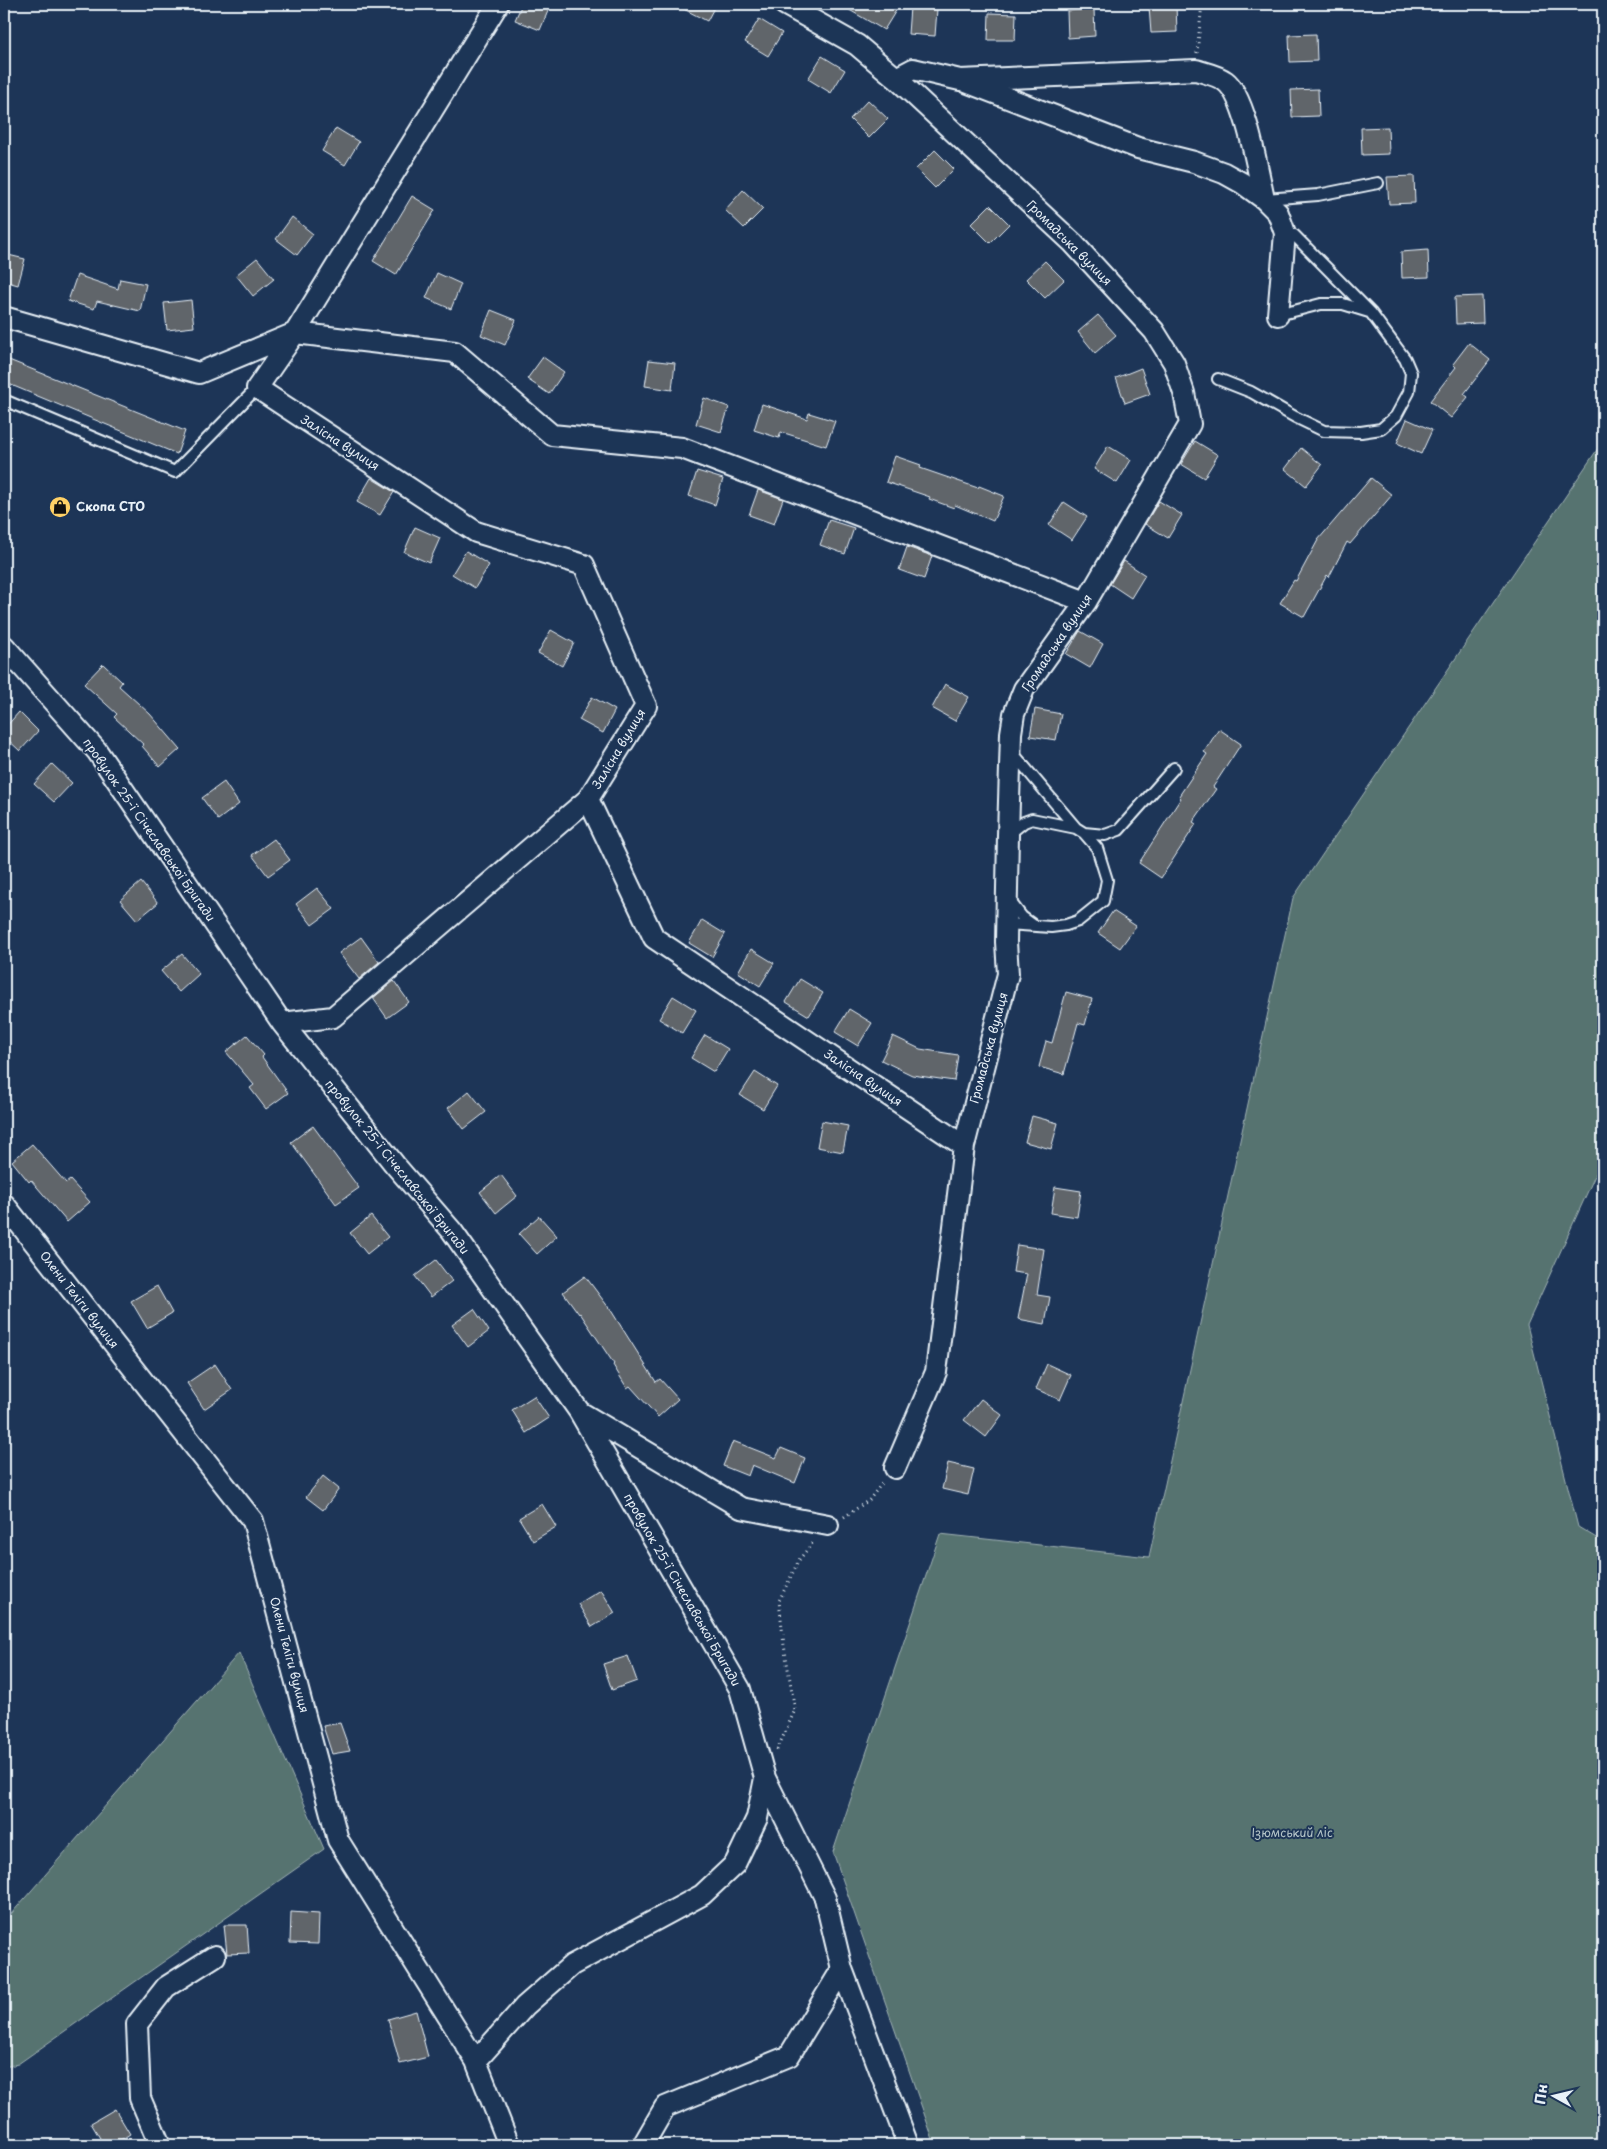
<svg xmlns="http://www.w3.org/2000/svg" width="1607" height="2149" viewBox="0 0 1607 2149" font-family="'Playpen Sans',sans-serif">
<rect width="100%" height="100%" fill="#1d3557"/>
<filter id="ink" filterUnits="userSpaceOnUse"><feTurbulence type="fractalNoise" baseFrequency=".02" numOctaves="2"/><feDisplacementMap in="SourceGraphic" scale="10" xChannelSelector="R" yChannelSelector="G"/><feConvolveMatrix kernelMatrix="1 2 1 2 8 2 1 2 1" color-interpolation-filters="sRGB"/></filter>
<g filter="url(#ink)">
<path fill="#577370" stroke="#a0b2b4" d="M1603 441V1158L1527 1325 1578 1527 1603 1542V2145H935L833 1852 940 1534 1149 1557 1293 898Z
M239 1653 324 1849 18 2064 4 2067V1922Z"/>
<path fill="#61656b" stroke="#e8f1f8" d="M522 4H551L540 30 515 20Z
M674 4H716L707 21Z
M839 4H900L884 30Z
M1176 5 1177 32 1151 33 1149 7Z
M910 7 937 9 935 36 908 34Z
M1094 9 1095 36 1068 38 1067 11Z
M989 13 1016 14 1015 40H988Z
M759 19 782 33 768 56 745 42Z
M1316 34 1317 61 1290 62 1289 35Z
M822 56 845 70 831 93 808 79Z
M1318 89 1319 116 1292 117 1291 90Z
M868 100 888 119 869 138 850 119Z
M1388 127 1389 154 1362 155 1361 128Z
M336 128 359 142 345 165 322 151Z
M935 150 954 169 935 188 916 169Z
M1414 176 1415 203 1389 204 1387 177Z
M743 190 763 209 744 228 725 210Z
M412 196 435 210 396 275 373 261Z
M990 205 1009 224 990 243 971 224Z
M292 217 313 234 297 255 276 239Z
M1428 250 1429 277 1402 278 1401 252Z
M4 254 25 259 18 285 4 281Z
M257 258 274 279 253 296 236 275Z
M1045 261 1064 280 1045 298 1026 279Z
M437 273 461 284 451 309 426 298Z
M77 275 118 289 120 279 146 284 140 311 97 301 94 309 68 301Z
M1482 296 1483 323 1456 324 1455 297Z
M191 300 194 327 167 330 164 303Z
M491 310 516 320 505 345 481 335Z
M1098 315 1116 335 1095 353 1078 332Z
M1469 343 1490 360 1464 394 1468 397 1451 418 1430 401 1456 367 1453 364Z
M543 357 564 372 549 394 527 379Z
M4 358 185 431 177 454 4 382Z
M649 360 675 363 672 390 645 386Z
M1141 368 1150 394 1125 403 1116 378Z
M704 398 729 407 721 432 696 424Z
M762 404 807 419 809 413 835 421 826 446 781 432 779 438 754 430Z
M1407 419 1432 430 1421 454 1397 443Z
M1195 441 1218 455 1204 478 1181 464Z
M1108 446 1131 460 1117 483 1094 469Z
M1301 448 1322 465 1306 486 1285 469Z
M895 456 921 465 920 468 978 488 979 486 1004 496 993 521 955 505 954 508 929 499 930 497 886 482Z
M697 471 723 479 715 505 689 496Z
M371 478 394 492 380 515 357 502Z
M1371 478 1392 495 1350 544 1347 542 1329 577 1327 575 1304 617 1280 603 1294 580 1296 581 1318 540Z
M758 490 783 499 774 524 749 515Z
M1159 501 1182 515 1168 538 1145 524Z
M1064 502 1087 517 1072 540 1049 525Z
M829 520 854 528 845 554 820 545Z
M415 527 440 538 429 563 404 552Z
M907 547 932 556 924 579 899 570Z
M466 551 489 565 475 588 452 574Z
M1124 561 1145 575 1131 598 1110 584Z
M551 630 574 643 562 666 538 653Z
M1080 631 1103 644 1090 668 1066 654Z
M103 664 122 682 119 686 150 714 180 749 160 767 142 746 144 745 114 717 117 714 84 684Z
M945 684 969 697 955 721 932 708Z
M592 697 615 710 603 733 579 720Z
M1035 709 1061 714 1056 740 1030 736Z
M19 712 38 731 20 751 4 736V729Z
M1219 729 1241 744 1213 787 1216 789 1193 822 1196 824 1161 878 1139 863 1181 798 1179 796 1207 754 1204 752Z
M52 764 72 783 54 802 34 784Z
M224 782 239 804 218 820 202 798Z
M274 839 290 860 268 876 252 855Z
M141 882 158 903 137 920 120 900Z
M317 888 334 909 312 925 296 904Z
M1113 911 1136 926 1120 948 1098 933Z
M702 920 725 934 712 957 689 943Z
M361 937 379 962 359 979 339 953Z
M751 949 774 963 760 986 738 972Z
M182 954 199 974 179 992 161 971Z
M800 979 823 993 809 1016 786 1002Z
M394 981 409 1002 387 1018 373 998Z
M1066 992 1092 999 1085 1025 1078 1023 1064 1074 1039 1067 1046 1041 1052 1043Z
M673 996 696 1010 682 1033 659 1019Z
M849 1009 872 1023 858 1046 835 1032Z
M247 1035 264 1055 262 1057 288 1093 266 1109 250 1088 254 1085 226 1052Z
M705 1035 728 1049 714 1072 691 1058Z
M893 1036 920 1049 958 1055 954 1081 912 1075 881 1060Z
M755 1072 777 1086 763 1109 740 1095Z
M469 1091 486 1112 464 1129 448 1108Z
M1032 1116 1058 1123 1051 1149 1025 1142Z
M822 1121 848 1126 843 1152 817 1147Z
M313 1126 359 1188 336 1204 291 1142Z
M32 1144 66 1183 70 1180 90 1202 67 1222 31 1180 29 1182 12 1161Z
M501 1175 517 1196 496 1213 480 1192Z
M1055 1187 1081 1191 1077 1217 1051 1213Z
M371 1216 388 1237 367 1254 350 1233Z
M539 1216 557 1236 537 1254 519 1234Z
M1017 1245 1044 1249 1037 1295 1050 1297 1045 1324 1018 1319 1027 1274 1013 1272Z
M436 1260 452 1281 431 1297 415 1276Z
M585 1276 612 1312 656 1382 660 1379 678 1399 658 1417 630 1386 627 1388 613 1365 614 1364 580 1313 579 1314 563 1292Z
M157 1286 172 1313 147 1328 131 1301Z
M474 1309 489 1331 468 1347 452 1325Z
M215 1364 232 1390 204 1409 187 1383Z
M1047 1364 1071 1375 1060 1400 1036 1389Z
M534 1396 549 1418 526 1433 512 1410Z
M981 1399 1002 1415 986 1437 964 1420Z
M733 1441 776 1458 781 1448 805 1458 795 1483 752 1465 748 1476 723 1466Z
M948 1463 974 1469 968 1495 942 1489Z
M323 1476 339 1489 323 1510 306 1497Z
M542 1504 556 1527 533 1541 519 1518Z
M601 1590 615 1613 592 1627 578 1604Z
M628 1656 637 1681 612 1690 603 1664Z
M340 1723 350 1751 332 1754 323 1726Z
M291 1912 319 1914 318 1944 290 1943Z
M224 1925H247L249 1953 227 1954Z
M416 2011 428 2057 400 2064 388 2019Z
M115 2109 130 2134 113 2145H104L91 2123Z"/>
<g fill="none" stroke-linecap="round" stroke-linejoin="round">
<g stroke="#e8f1f8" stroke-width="14">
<path id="service" d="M1265 199 1318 195 1378 183
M1278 315 1321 304H1343L1369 312
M1218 379 1251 392 1295 417 1324 431 1361 432 1381 429 1396 416 1409 392 1411 373 1405 359 1371 313 1294 235 1285 233
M4 400 175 472 257 388
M1012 752 1076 828
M1084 833 1105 835 1119 830 1174 768
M1009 900 1022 917 1033 925
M1007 924 1051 927 1066 925 1078 921 1103 901 1107 880 1097 848 1084 833 1076 828 1032 819 1024 822 1009 834"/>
</g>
<g stroke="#e8f1f8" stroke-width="24">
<path id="minor" d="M784 4 857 45 896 78 1073 243 1154 331 1174 363 1184 393 1190 424 1086 602 1024 689 1014 714 1011 733 1008 835 1006 942 1008 974 964 1146 936 1372 895 1468
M896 78 913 69 960 80 1196 70C1205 73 1217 75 1225 81 1246 96 1258 173 1264 199
M966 82 1138 148 1194 162 1224 173 1242 183 1264 199 1278 213 1285 233 1278 315
M4 317 199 373 295 333 455 352 552 435 682 448 1086 602
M4 646 97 751 282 1023 395 1165 452 1231 579 1411 740 1689 765 1778 825 1898 842 1969 908 2145
M588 799 654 938 964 1146
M282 1023 333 1017 588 799 646 706 584 565 476 532 257 388 295 333 498 4
M4 1204 253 1521 338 1840 476 2061 509 2145
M580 1412 741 1508 828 1525
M476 2061 525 2006 572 1965 702 1895 735 1864 757 1818 765 1778
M160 2145 140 2098 137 2024 166 1987 215 1956
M643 2145 665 2107 789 2056 842 1969"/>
</g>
<path stroke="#e8f1f8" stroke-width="3" stroke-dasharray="1 4" stroke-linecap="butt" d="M1197 53 1202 4
M844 1517 869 1500 883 1482
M777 1750 795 1710 784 1645 779 1601 799 1560 814 1541"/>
<use href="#service" stroke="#1d3557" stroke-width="10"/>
<use href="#minor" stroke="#1d3557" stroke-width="20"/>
</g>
</g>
<defs>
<g id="shop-disc" transform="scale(1.125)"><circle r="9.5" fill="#ffd166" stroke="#1d3557"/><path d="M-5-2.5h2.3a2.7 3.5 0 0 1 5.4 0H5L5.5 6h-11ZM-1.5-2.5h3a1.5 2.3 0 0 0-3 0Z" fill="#111"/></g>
</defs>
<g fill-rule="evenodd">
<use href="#shop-disc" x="60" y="507"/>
</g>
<g text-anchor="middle" stroke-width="4" stroke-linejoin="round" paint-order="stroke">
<g font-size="12" fill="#e8f1f8" stroke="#1d3557">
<text transform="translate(1069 243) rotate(45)" y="4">Громадська вулиця</text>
<text transform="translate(340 443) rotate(33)" y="4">Залісна вулиця</text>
<text transform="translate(1057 643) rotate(-56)" y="4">Громадська вулиця</text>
<text transform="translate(619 749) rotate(-59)" y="4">Залісна вулиця</text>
<text transform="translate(149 830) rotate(55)" y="4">провулок 25-ї Січеславської Бригади</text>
<text transform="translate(989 1048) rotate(-75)" y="4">Громадська вулиця</text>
<text transform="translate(863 1078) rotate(34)" y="4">Залісна вулиця</text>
<text transform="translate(397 1167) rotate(51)" y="4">провулок 25-ї Січеславської Бригади</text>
<text transform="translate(79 1300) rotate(52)" y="4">Олени Теліги вулиця</text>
<text transform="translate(682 1590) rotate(60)" y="4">провулок 25-ї Січеславської Бригади</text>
<text transform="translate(289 1655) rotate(75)" y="4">Олени Теліги вулиця</text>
</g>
<g font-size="12" font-weight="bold" fill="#e8f1f8" stroke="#1d3557" text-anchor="start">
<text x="76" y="511">Скопа СТО</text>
</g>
<g font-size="12" fill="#b5c5c8" stroke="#1d3557">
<text x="1292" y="1837">Ізюмський ліс</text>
</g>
</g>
<rect width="1607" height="2149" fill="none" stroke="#1d3557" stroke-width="20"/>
<rect x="10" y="10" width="1587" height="2129" fill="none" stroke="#e8f1f8" stroke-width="2" filter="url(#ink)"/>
<g transform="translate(1554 2096) rotate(278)" stroke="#1d3557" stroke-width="4" paint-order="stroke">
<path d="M0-4L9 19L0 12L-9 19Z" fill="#e8f1f8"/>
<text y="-8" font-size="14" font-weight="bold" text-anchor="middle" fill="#e8f1f8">Пн</text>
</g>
</svg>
